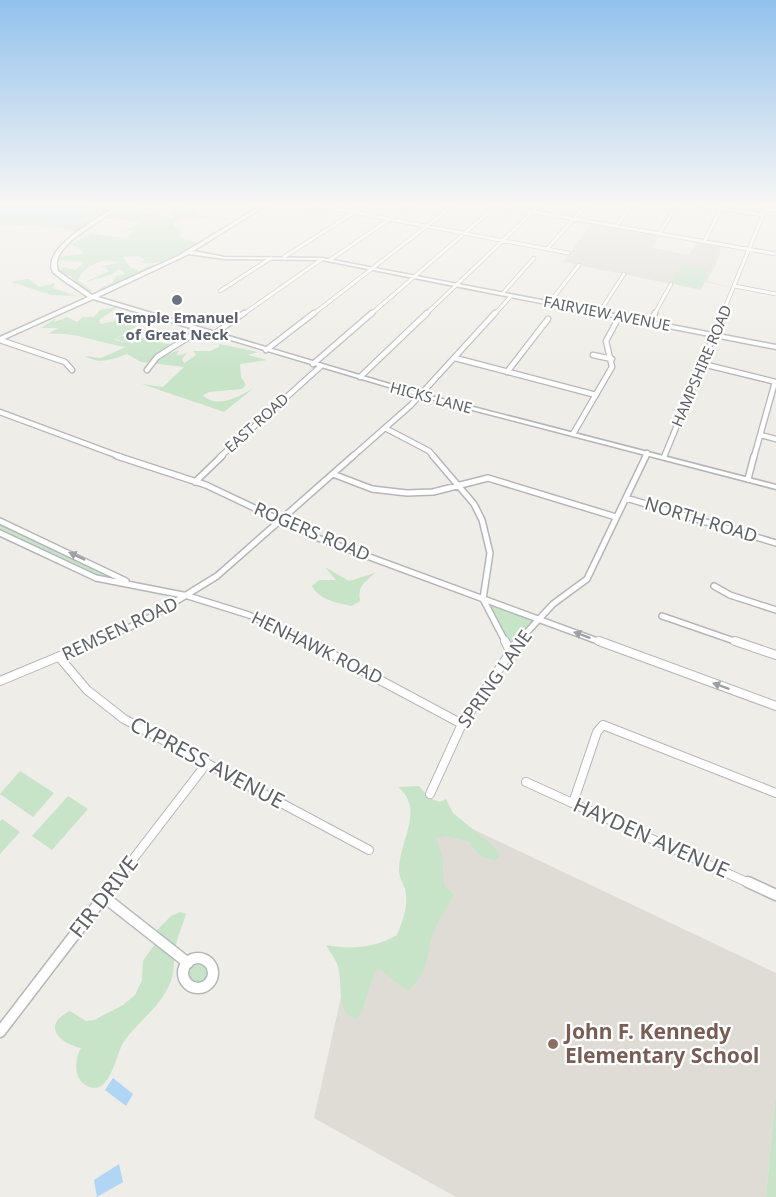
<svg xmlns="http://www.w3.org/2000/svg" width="776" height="1197" viewBox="0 0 776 1197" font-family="'Noto Sans',sans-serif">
<rect width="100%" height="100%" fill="#efede7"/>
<path fill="#dedcd5" d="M593 222 661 234 652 248 689 255 698 241 721 245 719 258 707 281 734 288 705 282 701 290 563 262Z
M439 813 776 973V1091L766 1197H456L314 1118 349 961 398 962Z"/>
<path fill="#c7e3c8" d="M98 205H121L105 217 124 205 144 211 143 213 173 217 176 216 172 215 173 210 163 205H182L181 208 185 210 209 218H189L173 222 174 226 182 230 179 234 180 238 198 243C183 257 160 266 140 262L145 260 139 256 123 257 130 267 139 271 148 266 161 264 102 290H97L113 282 116 276 124 274 123 271 119 269 111 275 85 282 109 271 102 266 119 263C104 257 84 265 78 280L92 291 89 293 70 276 59 272 63 267 75 270 84 262 59 260H55L56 257 82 254 84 252 70 244 92 234 126 238 134 231 118 228H130L139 222 104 218 81 232C53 227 28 224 0 225V221C25 214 51 227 75 220 85 217 91 210 98 205Z
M681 265 709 270 700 289 671 283Z
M28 279 40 287 55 283 53 288 76 296 51 295 11 282Z
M118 307 99 320 101 324 137 316 154 319 131 325 137 326 114 340 128 343 116 339 122 336 134 339 130 344 160 329 154 336 162 343 179 346 170 348 158 358 179 350 176 356 187 353 182 359 184 363 196 355 193 351H210L219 347V344L258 352 248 355 267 360 240 364 241 377 246 385 242 389 209 392 203 395C216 410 241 396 255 387L224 412 142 384 163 387 184 367 141 362 127 354C113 359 99 365 85 356L101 358 126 347C97 343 80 332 48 334L58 328H41L56 318 54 322 67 317 77 322 83 317H94L100 310Z
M0 521 129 583 96 578 0 533Z
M325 567 349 581 375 573C365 582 357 586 360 601L352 606C338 603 319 600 312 586L319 580H336Z
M486 601 535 619 521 632 511 647Z
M20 771 54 793 33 817 0 794Z
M419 786 429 798 440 802 446 799 453 813 498 850 499 857 495 860C483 859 475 852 470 842L447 836 436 838 442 856 444 885 454 895C448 906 440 917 435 928 422 958 435 964 408 991L378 968C367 986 368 1002 357 1019 335 1015 343 982 338 967 336 959 330 952 326 945 350 950 375 948 397 935 403 920 409 905 405 889 403 883 399 877 399 871 398 842 426 810 398 787Z
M68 796 88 809 52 850 32 836Z
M2 819 20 832 0 854V822Z
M180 912 186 914C183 924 178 935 176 945 173 957 175 969 171 981 161 1008 137 1021 123 1043 116 1055 110 1094 90 1087 73 1082 74 1060 81 1048 59 1043 41 1025 70 1011L86 1021 94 1020 123 1005 135 995 142 980 143 961 155 944 157 930 171 916Z
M185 973a13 13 0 1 1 26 0a13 13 0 1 1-26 0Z
M776 1091V1197H766Z"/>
<path fill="#b0d5f5" d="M0 205H98C91 210 85 217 75 220 51 227 25 214 0 221Z
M113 1078 133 1094 126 1106 105 1090Z
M119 1164 123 1182 97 1197 94 1180Z"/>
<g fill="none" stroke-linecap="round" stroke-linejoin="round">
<path stroke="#b0d5f5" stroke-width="1.5" d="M742 205H757"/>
<g stroke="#b4b6ba" stroke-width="4.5">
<path id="street-far4" d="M495 205 776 254
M697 205 763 215
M321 206 568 253
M310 212 323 205
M616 226 632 205
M659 234 677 205
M704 242 723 205
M547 249 586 205
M284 257 366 205
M330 260 410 205
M735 286 776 294
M220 291 271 258
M502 294 534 258
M549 303 579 265
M599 313 624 274
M242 315 322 259
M312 315 454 205
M370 315 497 205
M425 315 540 205
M494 315 511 296
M654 315 671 284
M722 315 765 210H776"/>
</g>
<g stroke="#b4b6ba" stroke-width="7">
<path id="street-far3" d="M650 323 655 313
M214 334 244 313
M0 340 65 362 72 370
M266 350 314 313
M593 355 612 359
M455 358 596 395
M313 364 372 313
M703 364 776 382
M147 370 157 357 200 330
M507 372 548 319
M360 377 427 313
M0 412 121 457
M385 428 429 451 434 457
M573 434 612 367 606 341 619 317
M761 435 776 439
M220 457 321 366
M352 457 411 405 495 313
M645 457 647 453
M664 457 723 313
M754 457 775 382"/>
</g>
<g stroke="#b4b6ba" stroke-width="8">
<path id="street-far2" d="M117 456 206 485 318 538 603 643
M433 456 474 504 482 520 490 553 483 599 506 643
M333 474 372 489 407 493 433 492 488 478 616 517
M748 479 754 456
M195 482 222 456
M626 498 776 543
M0 521 126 581
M0 533 96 578 188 596 249 615 309 643
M714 586 730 595 776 610
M662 616 740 643
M92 643 144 621 217 576 353 456
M517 643 553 604 587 579 646 456"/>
</g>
<g stroke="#b4b6ba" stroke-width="10">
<path id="street-far1" d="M307 641 462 724
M505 641 510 651
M599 641 776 706
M735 641 776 655
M60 658 87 690 124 719 369 850
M0 681 96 641
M526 782 751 884
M430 794 462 724 518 641
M573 803 597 732 603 725 776 793
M114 884 207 763"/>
</g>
<g stroke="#b4b6ba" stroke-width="13">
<path id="street" d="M748 882 776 895
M104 897 188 963
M183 973a15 15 0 1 1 30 0a15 15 0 1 1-30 0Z
M0 1032 115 882"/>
</g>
<g stroke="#b3b5ba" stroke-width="3">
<path id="secondary" d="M119 205H123C107 218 59 241 57 262 56 264 58 269 58 271L92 295 178 256 262 205H267L193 251 225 257 322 258 776 345V349L322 260 225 259 189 254 98 297 423 394 776 485V489L419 396 93 299 0 341V337L88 297C81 292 57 277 53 272 40 248 103 215 119 205Z"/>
</g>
<use href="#street-far4" stroke="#fff" stroke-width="3"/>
<use href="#street-far3" stroke="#fff" stroke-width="4.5"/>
<use href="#street-far2" stroke="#fff" stroke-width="5"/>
<use href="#street-far1" stroke="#fff" stroke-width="8"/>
<use href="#street" stroke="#fff" stroke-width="10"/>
<use href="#secondary" fill="#fff" fill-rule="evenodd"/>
</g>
<defs><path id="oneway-solid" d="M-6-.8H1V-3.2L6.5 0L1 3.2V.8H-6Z" transform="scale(1.5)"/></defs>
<g fill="#9ea0a3">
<use href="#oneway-solid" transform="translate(77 556) rotate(-155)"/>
<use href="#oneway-solid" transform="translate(582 635) rotate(-160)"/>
<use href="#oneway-solid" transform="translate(721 686) rotate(-160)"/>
</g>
<linearGradient id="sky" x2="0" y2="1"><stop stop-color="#91c1ed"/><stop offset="0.55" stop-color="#f8f7f4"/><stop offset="1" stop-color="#f8f7f4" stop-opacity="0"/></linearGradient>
<rect width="776" height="372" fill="url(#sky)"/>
<circle fill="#6b7280" stroke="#fff" stroke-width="2" cx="177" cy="300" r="6"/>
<circle fill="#8d6e63" stroke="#fff" stroke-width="2" cx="553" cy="1044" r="6"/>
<g text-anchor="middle" stroke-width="4.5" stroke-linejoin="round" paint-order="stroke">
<g font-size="15" fill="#5e6165" stroke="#fff">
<text transform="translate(607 314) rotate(11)" y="5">FAIRVIEW AVENUE</text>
<text transform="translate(702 366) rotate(-67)" y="5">HAMPSHIRE ROAD</text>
<text transform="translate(431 398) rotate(15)" y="5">HICKS LANE</text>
<text transform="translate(257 423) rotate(-42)" y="5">EAST ROAD</text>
</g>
<g font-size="15" font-weight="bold" fill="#5b616d" stroke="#fff">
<text x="177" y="323">Temple Emanuel<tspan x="177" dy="17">of Great Neck</tspan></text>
</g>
<g font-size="18" fill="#5e6165" stroke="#fff">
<text transform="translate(701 520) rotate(17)" y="6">NORTH ROAD</text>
<text transform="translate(312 532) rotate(23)" y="6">ROGERS ROAD</text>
<text transform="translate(120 629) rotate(-25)" y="6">REMSEN ROAD</text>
<text transform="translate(317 648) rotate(26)" y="6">HENHAWK ROAD</text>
<text transform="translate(495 679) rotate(-55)" y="6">SPRING LANE</text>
</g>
<g font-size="21" fill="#5e6165" stroke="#fff">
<text transform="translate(207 763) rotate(28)" y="7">CYPRESS AVENUE</text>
<text transform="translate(651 838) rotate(24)" y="7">HAYDEN AVENUE</text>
<text transform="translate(104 897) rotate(-52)" y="7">FIR DRIVE</text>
</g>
<g font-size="21" font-weight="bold" fill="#785e54" stroke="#fff" text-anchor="start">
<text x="565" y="1039">John F. Kennedy<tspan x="565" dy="24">Elementary School</tspan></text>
</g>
</g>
</svg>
